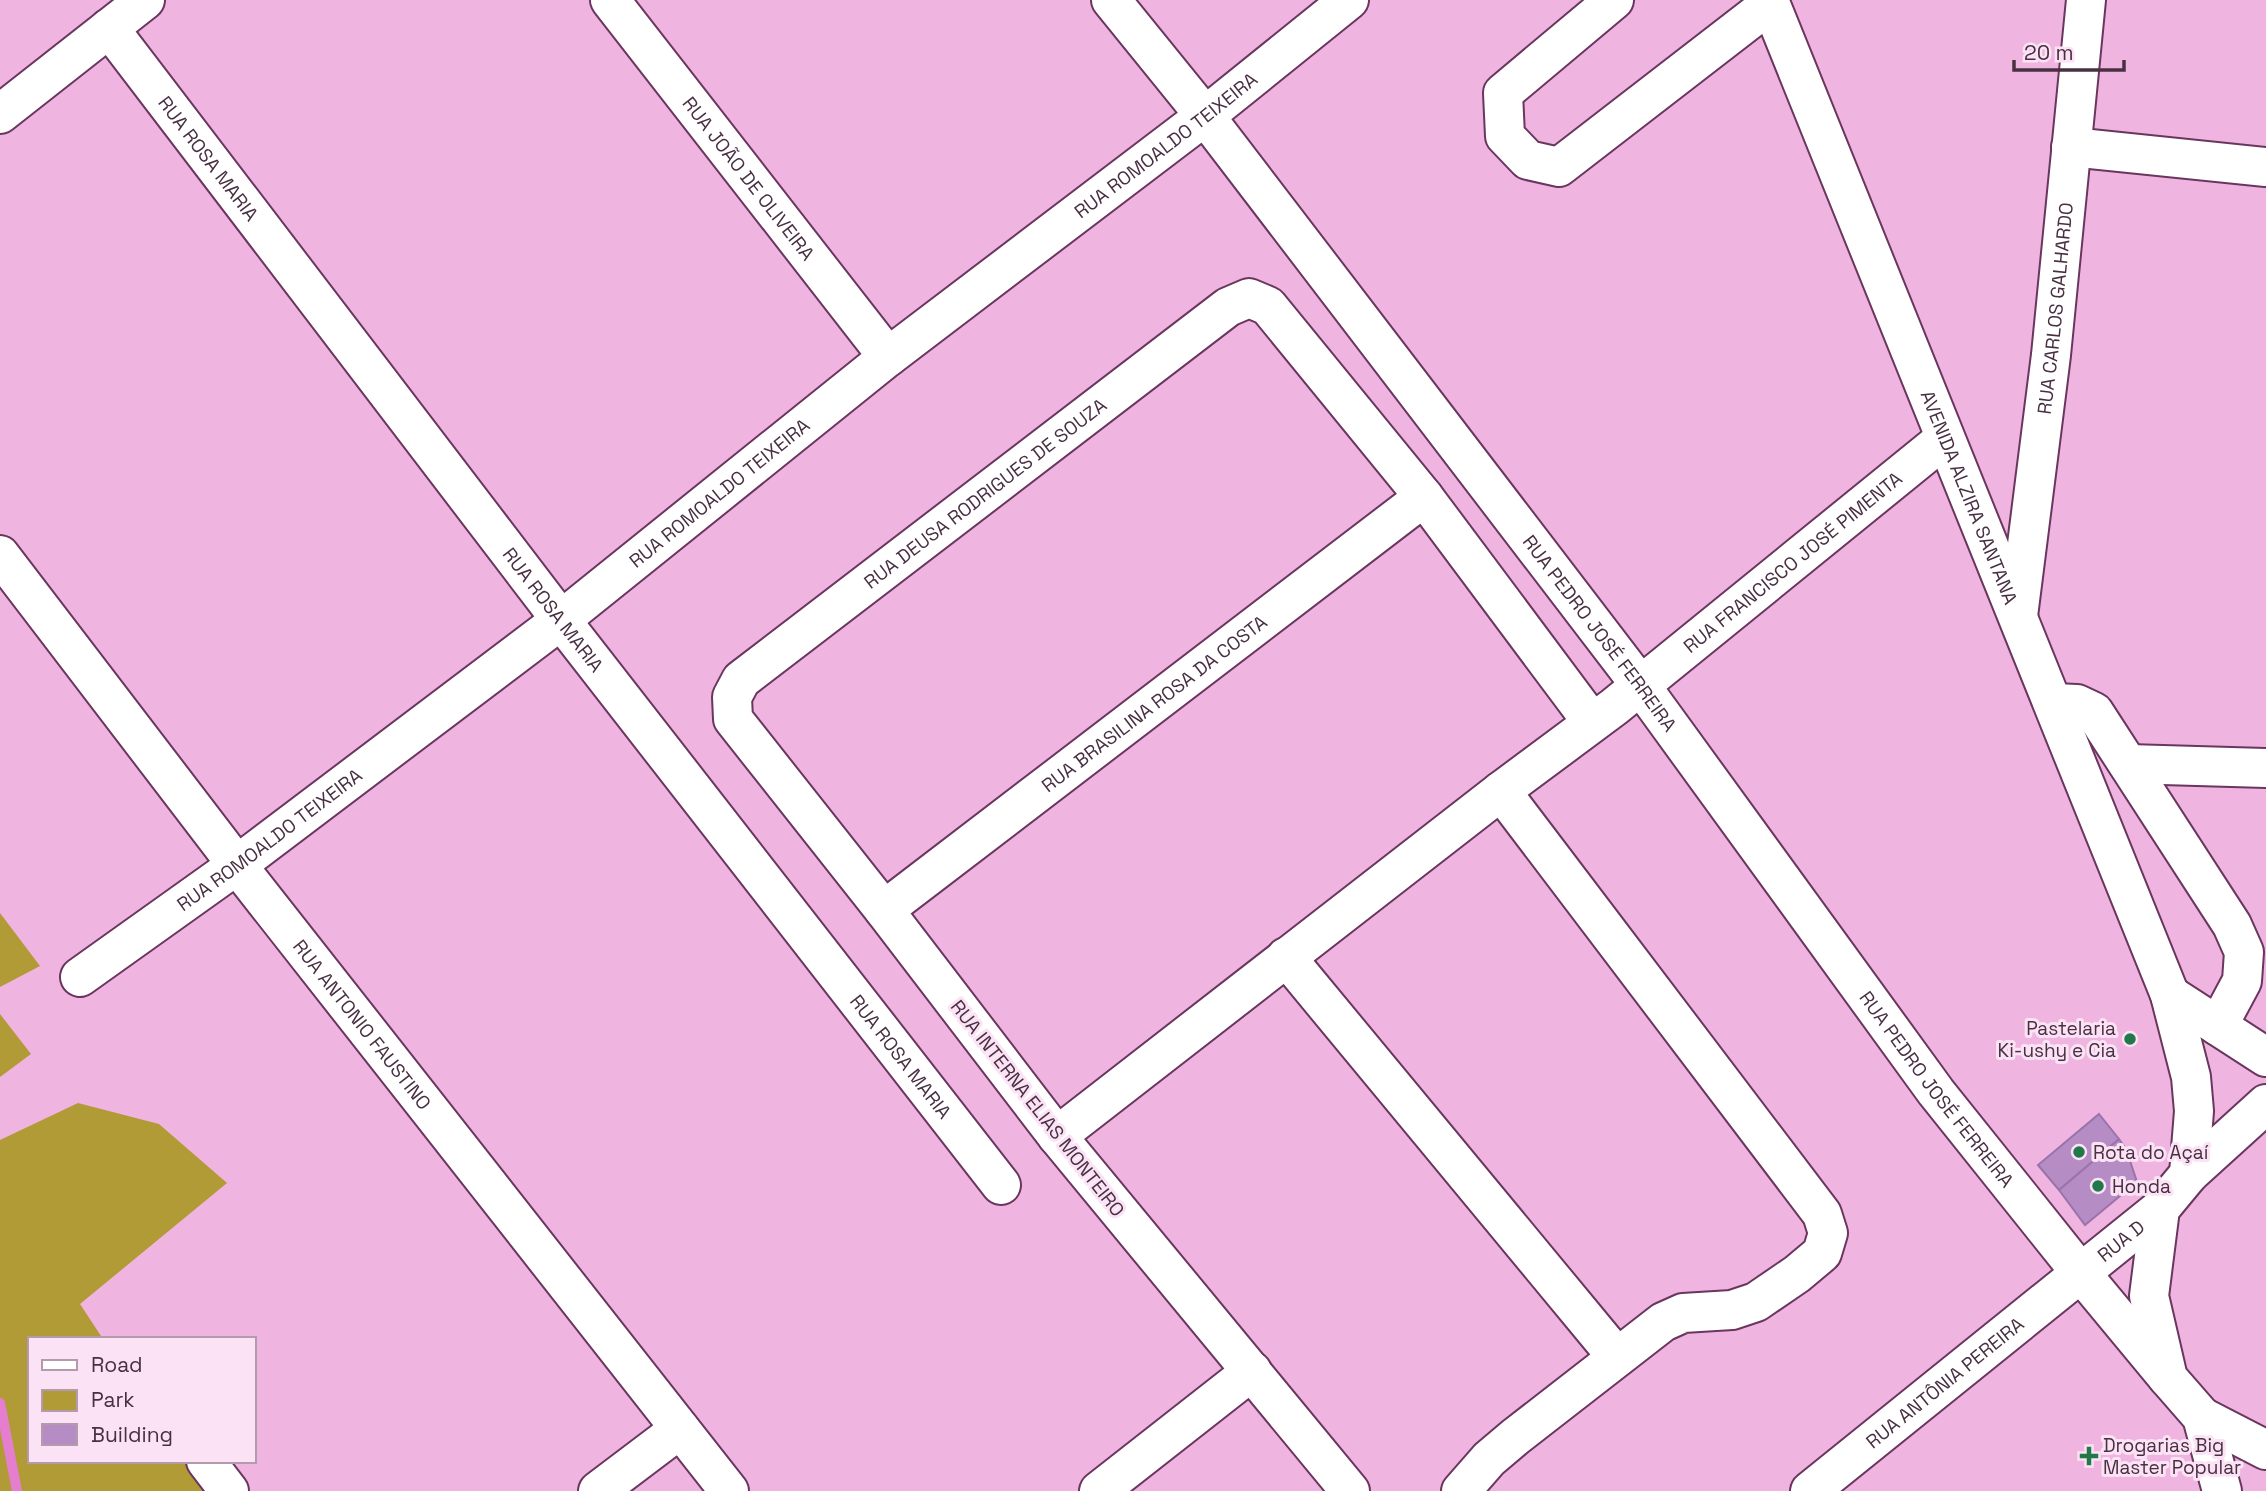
<svg xmlns="http://www.w3.org/2000/svg" width="2266" height="1491" viewBox="0 0 2266 1491" font-family="'Space Grotesk',sans-serif">
<rect width="100%" height="100%" fill="#f0b4e0"/>
<path fill="#b19b36" d="M0 913 40 966 0 987Z
M0 1014 31 1054 0 1077Z
M78 1103 159 1124 227 1183 80 1304 103 1339H30V1461H187L208 1491H0V1140Z"/>
<g fill="none" stroke-linecap="round" stroke-linejoin="round">
<path stroke="#e57ece" stroke-width="10" d="M0 1403 17 1491"/>
</g>
<path fill="#b58dc4" stroke="#9973a9" stroke-width="2" d="M2099 1114 2119 1139 2059 1190 2038 1165Z
M2119 1139 2126 1149 2137 1182 2085 1225 2059 1190Z"/>
<g fill="none" stroke-linecap="round" stroke-linejoin="round">
<g stroke="#69365e" stroke-width="42">
<g id="minor">
<path id="s1" d="M610 0 888 357"/>
<path id="s2" d="M1111 0 1205 116 1641 686 1936 1092 2080 1272 2168 1378"/>
<path d="M1614 0 1503 93 1505 136 1528 160 1559 167 1770 4"/>
<path id="s3" d="M109 28 561 620 1001 1185"/>
<path d="M0 114 145 0"/>
<path d="M2071 147 2266 167"/>
<path id="s4" d="M0 555 237 865 729 1491"/>
<path id="s5" d="M2018 616 2051 355 2086 0"/>
<path d="M2053 703 2077 704 2094 712 2232 925 2244 952 2242 981 2218 1026"/>
<path d="M2128 764 2266 768"/>
<path id="s6" d="M884 910 1424 497"/>
<path d="M1286 957 1617 1357"/>
<path id="s7" d="M80 977 237 865 561 620 888 357 1205 116 1349 0"/>
<path id="s8" d="M1057 1136 1501 791 1614 707 1944 439"/>
<path d="M206 1461 229 1491"/>
<path d="M598 1491 680 1429"/>
<path d="M1099 1491 1252 1371"/>
<path id="s9" d="M1350 1491 1057 1136 884 910 733 719 732 697 741 680 1228 307 1249 298 1268 306 1424 497 1592 722"/>
<path d="M1461 1491 1489 1459 1515 1437 1663 1322 1683 1313 1732 1310 1756 1302 1797 1274 1822 1253 1828 1233 1822 1214 1501 791"/>
<path id="s10" d="M1810 1491 2160 1209"/>
</g>
</g>
<g stroke="#69365e" stroke-width="42">
<g id="major">
<path id="s11" d="M1769 0 2170 995 2191 1077 2194 1111 2189 1174"/>
<path d="M2170 995 2266 1057"/>
<path d="M2202 1417 2266 1450"/>
<path d="M2222 1491 2202 1417 2168 1378 2149 1296 2160 1209 2189 1174 2266 1104"/>
</g>
</g>
<use href="#minor" stroke="#fff" stroke-width="38"/>
<use href="#major" stroke="#fff" stroke-width="38"/>
</g>
<g fill="#21784b" stroke="#fbe2f4" stroke-width="2.5">
<circle cx="2130" cy="1039" r="7"/>
<circle cx="2079" cy="1152" r="7"/>
<circle cx="2098" cy="1186" r="7"/>
<path d="M2085.5 1445.5h7v7h7v7h-7v7h-7v-7h-7v-7h7z"/>
</g>
<g text-anchor="middle" stroke-width="6" stroke-linejoin="round" paint-order="stroke">
<g font-size="19" fill="#483042" stroke="#fbe2f4">
<text dy="7" stroke="none"><textPath href="#s7" startOffset="1368">RUA ROMOALDO TEIXEIRA</textPath></text>
<text dy="7" stroke="none"><textPath href="#s3" startOffset="164">RUA ROSA MARIA</textPath></text>
<text dy="7" stroke="none"><textPath href="#s1" startOffset="226">RUA JOÃO DE OLIVEIRA</textPath></text>
<text dy="7" stroke="none"><textPath href="#s5" startOffset="310">RUA CARLOS GALHARDO</textPath></text>
<text dy="7" stroke="none"><textPath href="#s7" startOffset="802">RUA ROMOALDO TEIXEIRA</textPath></text>
<text dy="7" stroke="none"><textPath href="#s9" startOffset="1337">RUA DEUSA RODRIGUES DE SOUZA</textPath></text>
<text dy="7" stroke="none"><textPath href="#s11" startOffset="536">AVENIDA ALZIRA SANTANA</textPath></text>
<text dy="7" stroke="none"><textPath href="#s8" startOffset="933">RUA FRANCISCO JOSÉ PIMENTA</textPath></text>
<text dy="7" stroke="none"><textPath href="#s3" startOffset="732">RUA ROSA MARIA</textPath></text>
<text dy="7" stroke="none"><textPath href="#s2" startOffset="800">RUA PEDRO JOSÉ FERREIRA</textPath></text>
<text dy="7" stroke="none"><textPath href="#s6" startOffset="340">RUA BRASILINA ROSA DA COSTA</textPath></text>
<text dy="7" stroke="none"><textPath href="#s7" startOffset="234">RUA ROMOALDO TEIXEIRA</textPath></text>
<text dy="7" stroke="none"><textPath href="#s4" startOffset="593">RUA ANTONIO FAUSTINO</textPath></text>
<text dy="7" stroke="none"><textPath href="#s3" startOffset="1298">RUA ROSA MARIA</textPath></text>
<text dy="7" stroke="none"><textPath href="#s2" startOffset="1367">RUA PEDRO JOSÉ FERREIRA</textPath></text>
<text transform="translate(1038 1108) rotate(52)" y="7">RUA INTERNA ELIAS MONTEIRO</text>
<text dy="7" stroke="none"><textPath href="#s10" startOffset="399">RUA D</textPath></text>
<text dy="7" stroke="none"><textPath href="#s10" startOffset="173">RUA ANTÔNIA PEREIRA</textPath></text>
</g>
<g font-size="19" fill="#483042" stroke="#fbe2f4" text-anchor="start">
<text x="2116" y="1035" text-anchor="end">Pastelaria<tspan x="2116" dy="22">Ki-ushy e Cia</tspan></text>
<text x="2093" y="1159">Rota do Açaí</text>
<text x="2112" y="1193">Honda</text>
<text x="2103" y="1452">Drogarias Big<tspan x="2103" dy="22">Master Popular</tspan></text>
</g>
</g>
<rect x="28" y="1337" width="228" height="126" fill="#fbe2f4" stroke="#b39bad" stroke-width="2"/>
<rect x="42" y="1360" width="35" height="10" fill="#ffffff" stroke="#b39bad" stroke-width="2"/>
<text x="91" y="1372" font-size="21" fill="#483042">Road</text>
<rect x="42" y="1390" width="35" height="21" fill="#b19b36" stroke="#b39bad" stroke-width="2"/>
<text x="91" y="1407" font-size="21" fill="#483042">Park</text>
<rect x="42" y="1424" width="35" height="21" fill="#b58dc4" stroke="#b39bad" stroke-width="2"/>
<text x="91" y="1442" font-size="21" fill="#483042">Building</text>
<path d="M2014 60v10h110v-10" fill="none" stroke="#483042" stroke-width="3.5"/>
<text x="2024" y="60" font-size="21" fill="#483042" stroke="#fbe2f4" stroke-width="5" paint-order="stroke">20 m</text>
</svg>
